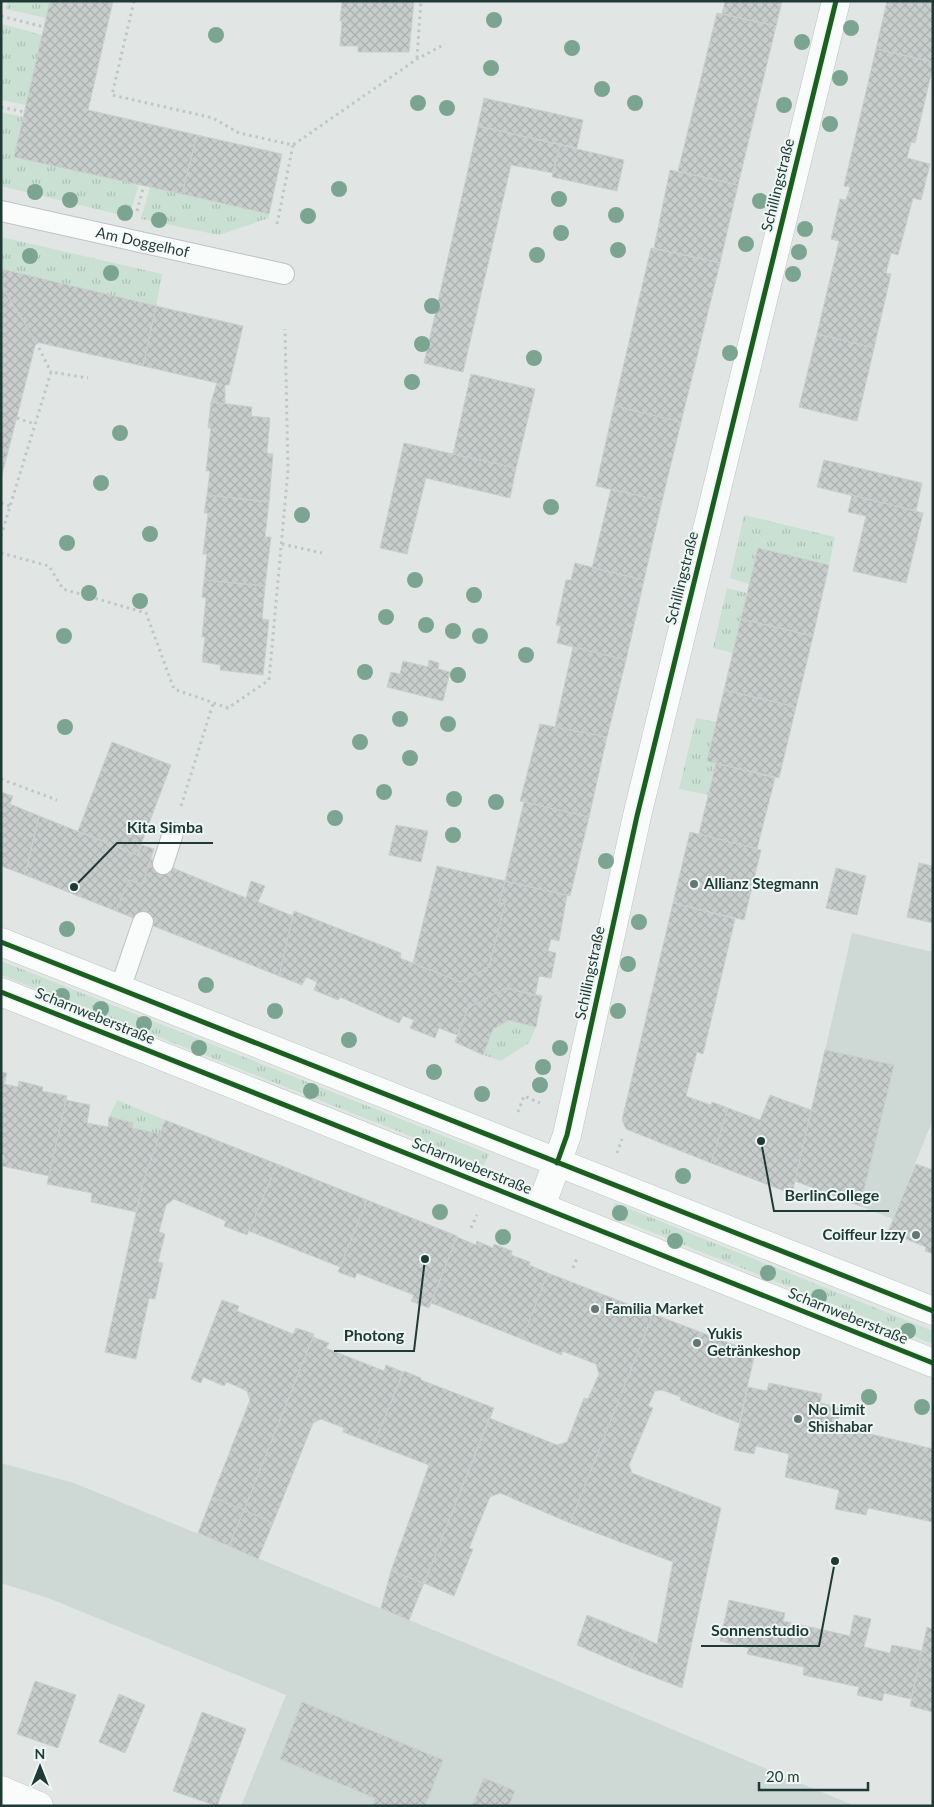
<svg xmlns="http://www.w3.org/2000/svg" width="934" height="1807" viewBox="0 0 934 1807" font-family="Lato,sans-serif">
<defs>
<pattern id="grass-tufts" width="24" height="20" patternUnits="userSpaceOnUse" patternTransform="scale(1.25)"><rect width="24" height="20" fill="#c9e0d3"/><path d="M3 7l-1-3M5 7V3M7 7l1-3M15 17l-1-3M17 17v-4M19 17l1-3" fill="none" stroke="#acc1b6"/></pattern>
<pattern id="building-cross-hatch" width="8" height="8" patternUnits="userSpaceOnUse" patternTransform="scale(1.25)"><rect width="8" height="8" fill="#c8cdcc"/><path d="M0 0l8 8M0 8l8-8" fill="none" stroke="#abb1b0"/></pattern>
</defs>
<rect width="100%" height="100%" fill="#e1e6e5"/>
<path fill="#ced8d5" d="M852 933 933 952V1119L893 1219 795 1181Z
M1 1463 74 1483 514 1663 855 1806H241L286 1695 48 1598 1 1583Z"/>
<path fill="url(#grass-tufts)" d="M8 1H50L46 18 6 9Z
M2 24 42 35 26 105 1 100Z
M1 112 23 117 14 157 139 184 129 217 1 186Z
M150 187 269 214V218L219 235 141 219Z
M1 237 162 274 156 306 1 269Z
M744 515 835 537 829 565 758 548 749 584 730 578Z
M727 588 747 593 733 653 713 648Z
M696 718 716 722 707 761 716 763 708 795 679 789Z
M1 961 489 1154 484 1165 1 975Z
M509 1020 536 1027 529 1043 501 1061 483 1055 493 1029Z
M117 1100 165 1120 160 1134 132 1128 133 1123 109 1117Z
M615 1203 933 1331V1344L611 1216Z"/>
<path fill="url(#building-cross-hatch)" stroke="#c9cfce" d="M50 1H113L88 110 197 135 182 194 14 157Z
M342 1H414L409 52H358V46H340L342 21H340Z
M725 1H782L776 26 722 14Z
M887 1H933V62L876 49Z
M717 13 776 26 738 185 678 171Z
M876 49 933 62V66L915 143 911 142 907 158 930 164 921 200 913 198 898 255 891 253 886 273 891 274 874 348 817 334 839 241 831 239 840 199 846 200 850 187 844 186Z
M484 98 583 120 577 148 478 126Z
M478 126 560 145 553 173 511 165 463 372 424 363Z
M197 135 282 154 269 214 182 194Z
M560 145 624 160 617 191 552 177Z
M670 170 738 185 720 263 654 248Z
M651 248 720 263 681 422 614 406Z
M1 269 156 306 143 366 36 342 1 285Z
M1 285 36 342 1 479Z
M156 306 243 326 229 385H225V404L211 402 217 383 143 366Z
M817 334 874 348 857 421 799 407Z
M471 374 535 389 516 468 453 454Z
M211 402 252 407 251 416 270 418 267 453 273 454 269 502 207 495 210 471H206L211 428H208Z
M614 406 681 422 662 501 596 486Z
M404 443 516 468 510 498 426 478 407 554 380 548Z
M824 460 922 483 916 511 817 487Z
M611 489 662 501 644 580 592 568Z
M207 495 269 502 265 537H271L265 586 204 580 207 554H203L208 513H204Z
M852 495 923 513 906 583 853 571 866 516 848 512Z
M758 548 829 565 813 636 741 619Z
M575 563 644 580 626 660 557 643 561 626 556 625 566 580H571Z
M204 580 265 586 262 619 269 620 263 675 220 670 221 665 202 662 205 637H202L206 598 202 597Z
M741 619 813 636 796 707 724 690Z
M573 647 626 660 607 737 555 727Z
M429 660 439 663 438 669 450 672 443 701 387 687 391 672 400 674 403 661 428 667Z
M724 690 796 707 779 778 707 761Z
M540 724 607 737 589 817 520 801Z
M112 742 171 765 137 855 78 831Z
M716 763 775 778 757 849 699 834Z
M1 792 13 796 10 804 39 816 25 875 1 866Z
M524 802 589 817 570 896 505 881Z
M39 816 137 855 142 845 154 849 142 885 129 880 116 911 25 875Z
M396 825 428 831 421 862 389 855Z
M690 832 761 850 744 920 673 903Z
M151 859 246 898 251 881 265 886 258 902 293 916 279 976 116 911 129 880 142 885Z
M919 863 933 866V923L907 917Z
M437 866 505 881 499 903 505 904 489 967 460 982 413 963Z
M836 868 866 876 857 915 826 908Z
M505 881 567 895 559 941 551 939 548 951 556 953 551 978 539 976 535 996 506 988 468 1008 457 1035 439 1028 435 1038 410 1028 414 1020 403 1016 399 1023 340 997 338 1000 314 990 317 982 306 977 302 985 279 976 294 911 401 953 400 958 460 982 489 967 505 904 499 903Z
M673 903 735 919 703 1054 697 1052 686 1096 711 1105 712 1102 728 1108 711 1163 626 1129 622 1120Z
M506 988 542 996 536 1027 509 1020 493 1029 483 1055 455 1042 468 1008Z
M825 1050 894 1065 860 1206 795 1181Z
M1 1072 7 1073 4 1084 18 1087 19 1081 43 1087 42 1091 67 1096 49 1176 2 1166 4 1155 1 1154Z
M770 1095 811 1110 792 1194 711 1163 728 1108 760 1120Z
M66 1100 90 1105 87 1123 108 1127 109 1117 133 1123 132 1128 160 1134 143 1182 136 1212 91 1202 92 1193 47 1184Z
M165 1120 277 1164 247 1235 224 1226 226 1221 174 1199 166 1205 159 1232 165 1234 158 1262 163 1263 155 1299 149 1298 136 1359 105 1352 143 1182Z
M277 1164 367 1200 340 1267 249 1231Z
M916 1164 933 1170V1254L925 1251 926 1247 888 1232Z
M367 1200 457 1236 429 1308 411 1301 414 1295 357 1273 355 1278 338 1272Z
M457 1237 476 1245 477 1241 493 1248 494 1244 512 1251 511 1255 530 1262 529 1265 548 1273 522 1339 431 1303Z
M548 1273 653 1314 570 1523 500 1493 490 1497 469 1548 473 1549 454 1596 424 1583 489 1418 557 1445 567 1442 584 1398 588 1399 599 1374 596 1364 562 1351V1355L522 1339Z
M222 1300 239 1306 237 1311 293 1334 296 1328 314 1334 244 1510 212 1497 250 1400 247 1391 227 1382 224 1386 203 1377 201 1383 191 1379Z
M653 1314 755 1353 739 1423 680 1400 681 1397 662 1390 655 1391 648 1406 653 1408 629 1465 632 1473 721 1508 682 1688 628 1667 641 1637 657 1644 673 1562 570 1523Z
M313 1337 329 1343 326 1348 384 1371 386 1365 403 1372 374 1444 343 1432 344 1428 321 1419 313 1423 273 1523 244 1510Z
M404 1371 421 1378V1380L494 1408 424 1583 391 1571 429 1465 374 1444Z
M769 1383 822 1394 820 1403 841 1408 837 1426 933 1449V1522L868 1508 866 1515 835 1509 839 1490 785 1477 789 1454 756 1446 754 1454 734 1450 748 1387 767 1391Z
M212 1497 244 1510 229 1546 198 1533Z
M244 1510 273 1523 258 1559 229 1546Z
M391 1571 424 1583 409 1620 381 1608Z
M729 1600 785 1613 783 1621 850 1636 854 1615 871 1619 864 1647 890 1653 892 1645 922 1651 911 1699 884 1693 882 1701 857 1695 859 1687 803 1675 804 1667 747 1654 749 1648 720 1641Z
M587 1615 641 1637 628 1667 577 1645Z
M927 1627 933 1629V1712L910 1706Z
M35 1681 76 1695 58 1748 17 1734Z
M119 1694 145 1705 125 1753 99 1742Z
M302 1702 443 1760 425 1806H373L375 1798 280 1759Z
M202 1712 246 1729 217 1806 173 1791Z
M484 1778 515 1791 509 1805 510 1806H472Z"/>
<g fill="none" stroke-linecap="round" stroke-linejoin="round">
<g stroke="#bec3c2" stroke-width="22">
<g id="lane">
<path id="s1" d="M1 211 284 274"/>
<path d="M163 864 173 833"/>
<path d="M120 989 143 922"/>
</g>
</g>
<g stroke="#bec3c2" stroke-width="29">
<path id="street" d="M557 1163 567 1135 637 816 836 1
M1 1790 39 1806"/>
</g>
<g stroke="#bdc4c2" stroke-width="29">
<path id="secondary" d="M1 942 933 1311
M1 992 933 1363
M541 1206 557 1163"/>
</g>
<path stroke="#bec7c6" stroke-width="3" stroke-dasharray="2.5 4" stroke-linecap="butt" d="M134 1 112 95 213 118 239 133 293 145 417 59 445 44
M1 16 44 27
M417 58 421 1
M1 107 24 112
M137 211 144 185
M277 224 293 145
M36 342 51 372
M17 418 35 424
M1 503 10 506
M1 536 51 372 88 378
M282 544 322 553
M1 553 49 566 63 589 146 613 174 689 228 708 269 680 288 470 285 329
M1 779 57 800
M181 806 213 704
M518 1112 524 1096 540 1103
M617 1153 622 1139
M471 1228 477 1215
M573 1268 578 1256"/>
<use href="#lane" stroke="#fafbfb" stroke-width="20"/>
<use href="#street" stroke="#fafbfb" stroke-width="28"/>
<use href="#secondary" stroke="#fafbfb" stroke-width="28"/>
<g stroke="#eef6f3" stroke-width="8">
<path id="cycleway" d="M1 942 933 1311
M1 992 933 1363
M557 1163 567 1135 637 816 836 1"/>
</g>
<use href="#cycleway" stroke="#1b5e20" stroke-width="5"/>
</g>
<g fill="#7ca591">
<circle cx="494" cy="20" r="8"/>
<circle cx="851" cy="28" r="8"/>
<circle cx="216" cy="35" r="8"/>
<circle cx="802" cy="42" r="8"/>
<circle cx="572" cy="48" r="8"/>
<circle cx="491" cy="68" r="8"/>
<circle cx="840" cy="78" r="8"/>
<circle cx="602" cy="89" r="8"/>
<circle cx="418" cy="103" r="8"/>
<circle cx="635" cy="103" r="8"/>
<circle cx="784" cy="105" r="8"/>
<circle cx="447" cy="108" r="8"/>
<circle cx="830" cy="124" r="8"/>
<circle cx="339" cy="189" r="8"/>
<circle cx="35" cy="192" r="8"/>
<circle cx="559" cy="199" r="8"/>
<circle cx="70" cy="200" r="8"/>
<circle cx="760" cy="201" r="8"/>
<circle cx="125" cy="213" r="8"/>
<circle cx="616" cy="215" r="8"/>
<circle cx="308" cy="216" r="8"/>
<circle cx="159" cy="220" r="8"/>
<circle cx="805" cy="229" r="8"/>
<circle cx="561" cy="233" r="8"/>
<circle cx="746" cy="244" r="8"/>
<circle cx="618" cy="250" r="8"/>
<circle cx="799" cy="252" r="8"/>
<circle cx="537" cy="255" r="8"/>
<circle cx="30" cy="256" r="8"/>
<circle cx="111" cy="273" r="8"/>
<circle cx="793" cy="274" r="8"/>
<circle cx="432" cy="306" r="8"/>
<circle cx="422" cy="344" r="8"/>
<circle cx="730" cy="353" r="8"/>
<circle cx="534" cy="358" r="8"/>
<circle cx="412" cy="382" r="8"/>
<circle cx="120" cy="433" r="8"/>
<circle cx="101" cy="483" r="8"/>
<circle cx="551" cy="507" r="8"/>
<circle cx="302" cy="515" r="8"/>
<circle cx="150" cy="534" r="8"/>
<circle cx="67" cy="543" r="8"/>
<circle cx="415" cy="580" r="8"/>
<circle cx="89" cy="593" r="8"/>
<circle cx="474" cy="595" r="8"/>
<circle cx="140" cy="601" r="8"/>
<circle cx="386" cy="617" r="8"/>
<circle cx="426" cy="625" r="8"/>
<circle cx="453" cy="631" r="8"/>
<circle cx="64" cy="636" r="8"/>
<circle cx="480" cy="636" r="8"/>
<circle cx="526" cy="655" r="8"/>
<circle cx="365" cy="672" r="8"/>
<circle cx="458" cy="675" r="8"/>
<circle cx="400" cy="719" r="8"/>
<circle cx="448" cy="724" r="8"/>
<circle cx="65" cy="727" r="8"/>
<circle cx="360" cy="742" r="8"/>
<circle cx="410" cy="758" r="8"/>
<circle cx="384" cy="792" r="8"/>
<circle cx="454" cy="799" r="8"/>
<circle cx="496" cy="802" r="8"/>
<circle cx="335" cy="818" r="8"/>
<circle cx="453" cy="835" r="8"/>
<circle cx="606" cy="861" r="8"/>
<circle cx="639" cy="922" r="8"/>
<circle cx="67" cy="929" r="8"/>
<circle cx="628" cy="964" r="8"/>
<circle cx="206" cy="985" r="8"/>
<circle cx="62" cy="996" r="8"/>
<circle cx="101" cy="1009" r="8"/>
<circle cx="275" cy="1011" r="8"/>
<circle cx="618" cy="1011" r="8"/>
<circle cx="144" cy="1024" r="8"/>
<circle cx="349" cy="1040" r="8"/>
<circle cx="199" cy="1048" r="8"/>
<circle cx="560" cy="1048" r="8"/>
<circle cx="543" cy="1067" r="8"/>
<circle cx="434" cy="1072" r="8"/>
<circle cx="540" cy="1085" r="8"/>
<circle cx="311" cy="1091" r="8"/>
<circle cx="482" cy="1094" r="8"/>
<circle cx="683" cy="1176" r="8"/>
<circle cx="440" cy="1212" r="8"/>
<circle cx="620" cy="1213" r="8"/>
<circle cx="503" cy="1237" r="8"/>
<circle cx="675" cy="1241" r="8"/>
<circle cx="768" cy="1273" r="8"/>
<circle cx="819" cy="1297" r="8"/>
<circle cx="908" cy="1331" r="8"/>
<circle cx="869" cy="1397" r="8"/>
<circle cx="922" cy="1407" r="8"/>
</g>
<g fill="#637673" stroke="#eef6f3" stroke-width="2">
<circle cx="694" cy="884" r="5"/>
<circle cx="916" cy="1235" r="5"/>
<circle cx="595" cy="1309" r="5"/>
<circle cx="697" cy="1343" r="5"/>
<circle cx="798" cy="1419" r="5"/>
</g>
<g text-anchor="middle" stroke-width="4" stroke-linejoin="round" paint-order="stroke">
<g font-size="15" fill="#1f3935" stroke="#eef6f3">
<text transform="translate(778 185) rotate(-76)" y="5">Schillingstraße</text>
<text dy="5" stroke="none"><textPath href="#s1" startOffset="145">Am Doggelhof</textPath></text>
<text transform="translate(682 578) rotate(-76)" y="5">Schillingstraße</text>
<text transform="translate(590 973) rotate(-78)" y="5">Schillingstraße</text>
<text transform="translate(95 1016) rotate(22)" y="5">Scharnweberstraße</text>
<text transform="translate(472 1166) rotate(22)" y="5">Scharnweberstraße</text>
<text transform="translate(848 1316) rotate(22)" y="5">Scharnweberstraße</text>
</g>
<g font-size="15" font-weight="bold" fill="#1f3935" stroke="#eef6f3" text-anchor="start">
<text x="704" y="889">Allianz Stegmann</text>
<text x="906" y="1240" text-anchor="end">Coiffeur Izzy</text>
<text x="605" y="1314">Familia Market</text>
<text x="707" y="1339">Yukis<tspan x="707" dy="17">Getränkeshop</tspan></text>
<text x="808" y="1415">No Limit<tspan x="808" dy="17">Shishabar</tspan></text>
</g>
</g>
<path fill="none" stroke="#1f3935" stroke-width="2" d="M74 887L117 843H213M761 1141L774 1211H889M425 1259L414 1351H334M835 1561L819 1646H701"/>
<g fill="#1f3935" stroke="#eef6f3" stroke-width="2">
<circle cx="74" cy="887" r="5"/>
<circle cx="761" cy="1141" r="5"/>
<circle cx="425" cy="1259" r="5"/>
<circle cx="835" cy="1561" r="5"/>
</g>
<g font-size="16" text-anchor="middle" font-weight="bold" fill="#1f3935" stroke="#eef6f3" stroke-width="4" stroke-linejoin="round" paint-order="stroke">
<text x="165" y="833">Kita Simba</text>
<text x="832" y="1201">BerlinCollege</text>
<text x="374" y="1341">Photong</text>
<text x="760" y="1636">Sonnenstudio</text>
</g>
<rect width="934" height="1807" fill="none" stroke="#1f3935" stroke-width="5"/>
<g transform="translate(40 1767)" stroke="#eef6f3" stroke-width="4" paint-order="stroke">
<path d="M0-4L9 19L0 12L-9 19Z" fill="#1f3935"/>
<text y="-8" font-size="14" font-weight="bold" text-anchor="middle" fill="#1f3935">N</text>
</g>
<path d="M759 1782v8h109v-8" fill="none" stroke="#1f3935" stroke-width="2.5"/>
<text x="766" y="1782" font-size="15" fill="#1f3935" stroke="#eef6f3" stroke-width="4" paint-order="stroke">20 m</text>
</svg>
